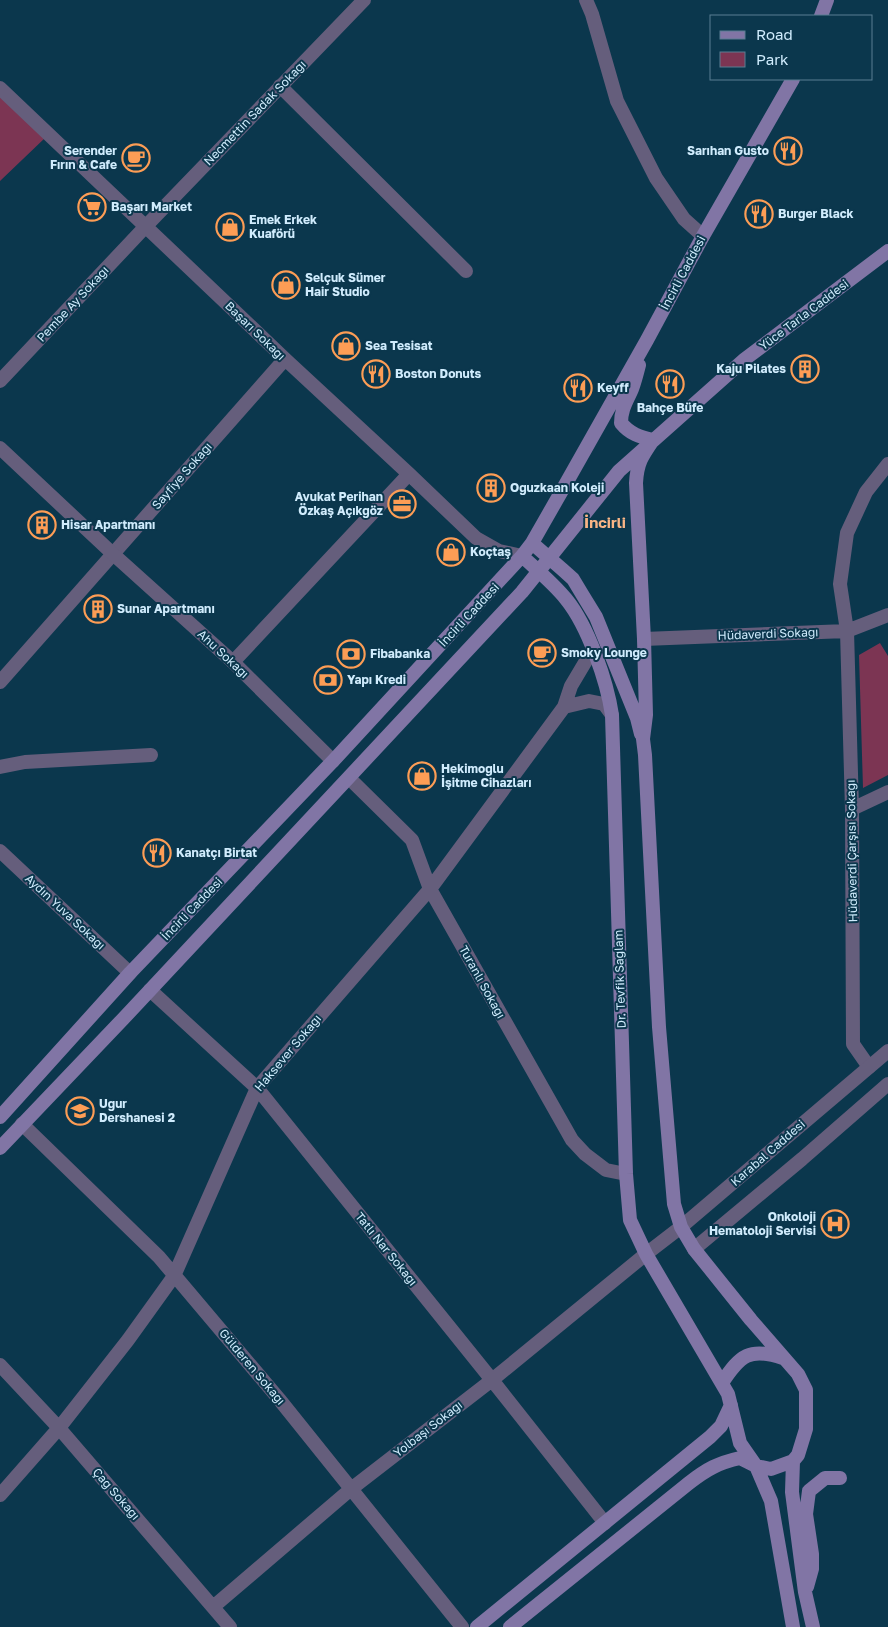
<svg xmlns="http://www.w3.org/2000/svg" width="888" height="1627" viewBox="0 0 888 1627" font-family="'Golos Text',sans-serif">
<rect width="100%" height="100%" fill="#0b374d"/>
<path fill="#7c3553" d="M0 94 46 137 0 181Z
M880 643 888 656V775L863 788 859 655Z"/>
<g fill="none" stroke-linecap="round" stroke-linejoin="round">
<path stroke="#655e7c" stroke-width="14" d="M280 86 466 271
M0 88 285 359 409 474 476 538 499 551 522 556
M0 381 146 226 364 0
M644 639 847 631 888 615
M233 662 409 474
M0 682 285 359
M564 707 589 701 604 704 612 715
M0 767 25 762 151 755
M349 778 412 840 430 889 572 1140 585 1154 606 1170 626 1174
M852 809 888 792
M0 851 130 973
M150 990 257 1088 492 1380 605 1523
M869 1067 853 1044 852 809 847 631 840 584 847 533 866 492 888 464
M22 1124 159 1257 279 1399 462 1627
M0 1365 59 1428 230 1627
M0 1495 59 1428 128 1340 174 1276 257 1088 430 889 564 707 571 686 593 649
M213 1607 351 1489 492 1380 646 1254"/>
<path stroke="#655e7c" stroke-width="14" d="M586 0 592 14 617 101 656 178 684 219 703 236
M0 448 113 554 233 662 333 761
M694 1249 802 1159 888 1084
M646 1254 681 1227 888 1051"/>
<path stroke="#8175a5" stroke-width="14" d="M821 16 827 0
M639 365C637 373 635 381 632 389 627 401 621 409 621 423 630 434 640 437 653 440
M532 543 563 570 573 579 582 594 596 617 637 718 641 734
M522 556C537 570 553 583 566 599 588 626 607 681 612 715L626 1174 630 1220 646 1254 728 1394 740 1443 756 1466 771 1501 793 1627
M0 1117 130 973 333 761 522 556 532 543 564 487 647 340 703 236 793 79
M0 1148 123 1019 522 592 619 471 745 359 888 251
M722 1383C740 1355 750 1347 783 1358
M793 1461 792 1492 805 1592 813 1627
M807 1587 812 1569V1554L806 1514 809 1491 825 1478H840
M477 1627 710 1437 721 1426 731 1405
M510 1627 689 1483C707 1469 718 1463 740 1458L756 1466 771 1469 793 1461 798 1455 806 1429V1390L798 1374 751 1320 694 1249 681 1227 674 1204 659 1027 645 755 643 739 646 715 644 639 636 483C637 463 642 456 653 440"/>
</g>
<defs>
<g id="restaurant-ring" transform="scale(1.4375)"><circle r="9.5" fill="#0b374d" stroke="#fd9d55" stroke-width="1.5"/><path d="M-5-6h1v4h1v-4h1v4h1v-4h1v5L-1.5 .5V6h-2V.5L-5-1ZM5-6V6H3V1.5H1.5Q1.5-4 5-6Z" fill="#fd9d55"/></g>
<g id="cafe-ring" transform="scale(1.4375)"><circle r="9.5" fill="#0b374d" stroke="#fd9d55" stroke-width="1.5"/><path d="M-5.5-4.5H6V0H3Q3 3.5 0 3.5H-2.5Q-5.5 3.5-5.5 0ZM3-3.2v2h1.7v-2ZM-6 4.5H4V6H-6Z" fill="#fd9d55"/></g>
<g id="supermarket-ring" transform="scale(1.4375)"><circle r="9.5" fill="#0b374d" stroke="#fd9d55" stroke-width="1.5"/><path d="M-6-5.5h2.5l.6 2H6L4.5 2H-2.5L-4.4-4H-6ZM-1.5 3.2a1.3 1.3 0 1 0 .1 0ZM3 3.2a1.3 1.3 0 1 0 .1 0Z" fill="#fd9d55"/></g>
<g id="shop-ring" transform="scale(1.4375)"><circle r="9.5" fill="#0b374d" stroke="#fd9d55" stroke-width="1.5"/><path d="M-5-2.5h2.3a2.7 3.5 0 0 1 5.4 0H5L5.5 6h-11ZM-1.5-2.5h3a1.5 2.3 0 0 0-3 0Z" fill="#fd9d55"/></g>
<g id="building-ring" transform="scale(1.4375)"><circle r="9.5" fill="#0b374d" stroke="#fd9d55" stroke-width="1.5"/><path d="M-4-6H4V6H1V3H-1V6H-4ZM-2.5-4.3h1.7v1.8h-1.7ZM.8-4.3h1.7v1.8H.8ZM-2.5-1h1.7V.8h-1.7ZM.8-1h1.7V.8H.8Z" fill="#fd9d55"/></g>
<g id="office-ring" transform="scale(1.4375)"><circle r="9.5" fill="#0b374d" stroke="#fd9d55" stroke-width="1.5"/><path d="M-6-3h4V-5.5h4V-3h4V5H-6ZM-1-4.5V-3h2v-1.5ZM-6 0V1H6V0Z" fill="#fd9d55"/></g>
<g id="bank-ring" transform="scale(1.4375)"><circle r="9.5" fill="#0b374d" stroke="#fd9d55" stroke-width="1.5"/><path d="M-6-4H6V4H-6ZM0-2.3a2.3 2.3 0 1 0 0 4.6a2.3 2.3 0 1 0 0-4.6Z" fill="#fd9d55"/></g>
<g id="school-ring" transform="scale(1.4375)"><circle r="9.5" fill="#0b374d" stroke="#fd9d55" stroke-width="1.5"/><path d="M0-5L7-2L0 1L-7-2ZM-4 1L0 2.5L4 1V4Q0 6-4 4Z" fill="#fd9d55"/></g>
<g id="hospital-ring" transform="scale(1.4375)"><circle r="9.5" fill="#0b374d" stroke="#fd9d55" stroke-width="1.5"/><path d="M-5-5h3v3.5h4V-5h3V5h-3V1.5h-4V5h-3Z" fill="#fd9d55"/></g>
</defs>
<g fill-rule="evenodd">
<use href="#restaurant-ring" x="788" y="151"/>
<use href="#cafe-ring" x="136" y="158"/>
<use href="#supermarket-ring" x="92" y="207"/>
<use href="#restaurant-ring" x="759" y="214"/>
<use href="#shop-ring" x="230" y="227"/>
<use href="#shop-ring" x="286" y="285"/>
<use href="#shop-ring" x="346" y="346"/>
<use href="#building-ring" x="805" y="369"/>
<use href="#restaurant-ring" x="376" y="374"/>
<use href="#restaurant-ring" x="670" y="384"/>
<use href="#restaurant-ring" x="578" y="388"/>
<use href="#building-ring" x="491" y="488"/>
<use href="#office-ring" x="402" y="504"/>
<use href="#building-ring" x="42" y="525"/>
<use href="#shop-ring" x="451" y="552"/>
<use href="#building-ring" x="98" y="609"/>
<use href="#cafe-ring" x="542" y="653"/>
<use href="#bank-ring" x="351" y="654"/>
<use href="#bank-ring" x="328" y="680"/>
<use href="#shop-ring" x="422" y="776"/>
<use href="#restaurant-ring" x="157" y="853"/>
<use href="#school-ring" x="80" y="1111"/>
<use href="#hospital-ring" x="835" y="1224"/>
</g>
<g text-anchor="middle" stroke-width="4" stroke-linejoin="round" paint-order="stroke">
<g font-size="12" fill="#d0ecfd" stroke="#0b374d">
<text transform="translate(255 113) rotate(-46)" y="4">Necmettin Sadak Sokağı</text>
<text transform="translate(683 273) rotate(-62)" y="4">İncirli Caddesi</text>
<text transform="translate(73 304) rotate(-47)" y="4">Pembe Ay Sokağı</text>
<text transform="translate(804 315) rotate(-37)" y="4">Yüce Tarla Caddesi</text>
<text transform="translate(255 331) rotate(44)" y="4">Başarı Sokağı</text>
<text transform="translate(182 476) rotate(-49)" y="4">Sayfiye Sokağı</text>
<text transform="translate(469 615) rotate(-47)" y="4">İncirli Caddesi</text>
<text transform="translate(768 634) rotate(-2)" y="4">Hüdaverdi Sokağı</text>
<text transform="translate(223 654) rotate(43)" y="4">Ahu Sokağı</text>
<text transform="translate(852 851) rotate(-91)" y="4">Hüdaverdi Çarşısı Sokağı</text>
<text transform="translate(192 909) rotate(-46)" y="4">İncirli Caddesi</text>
<text transform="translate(65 912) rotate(43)" y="4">Aydın Yuva Sokağı</text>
<text transform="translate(620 979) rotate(-92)" y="4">Dr. Tevfik Sağlam</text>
<text transform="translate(482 982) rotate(61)" y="4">Turanlı Sokağı</text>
<text transform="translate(288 1053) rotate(-50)" y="4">Haksever Sokağı</text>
<text transform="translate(768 1153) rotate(-41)" y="4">Karabal Caddesi</text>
<text transform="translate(386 1249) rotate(51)" y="4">Tatlı Nar Sokağı</text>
<text transform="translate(252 1367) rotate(50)" y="4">Gülderen Sokağı</text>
<text transform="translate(428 1429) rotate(-38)" y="4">Yolbaşı Sokağı</text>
<text transform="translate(116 1494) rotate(49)" y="4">Çağ Sokağı</text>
</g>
<g font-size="12" font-weight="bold" fill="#d0ecfd" stroke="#0b374d" text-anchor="start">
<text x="117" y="155" text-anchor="end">Serender<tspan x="117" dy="14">Fırın &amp; Cafe</tspan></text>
<text x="769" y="155" text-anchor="end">Sarıhan Gusto</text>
<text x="111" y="211">Başarı Market</text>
<text x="778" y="218">Burger Black</text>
<text x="249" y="224">Emek Erkek<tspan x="249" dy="14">Kuaförü</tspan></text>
<text x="305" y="282">Selçuk Sümer<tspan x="305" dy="14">Hair Studio</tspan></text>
<text x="365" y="350">Sea Tesisat</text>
<text x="786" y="373" text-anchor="end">Kaju Pilates</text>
<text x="395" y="378">Boston Donuts</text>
<text x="597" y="392">Keyff</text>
<text x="670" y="412" text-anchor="middle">Bahçe Büfe</text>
<text x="510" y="492">Oğuzkaan Koleji</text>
<text x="383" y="501" text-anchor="end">Avukat Perihan<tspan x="383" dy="14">Özkaş Açıkgöz</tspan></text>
<text x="61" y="529">Hisar Apartmanı</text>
<text x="470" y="556">Koçtaş</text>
<text x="117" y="613">Sunar Apartmanı</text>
<text x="561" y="657">Smoky Lounge</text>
<text x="370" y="658">Fibabanka</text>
<text x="347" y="684">Yapı Kredi</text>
<text x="441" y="773">Hekimoğlu<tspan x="441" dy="14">İşitme Cihazları</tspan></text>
<text x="176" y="857">Kanatçı Birtat</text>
<text x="99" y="1108">Uğur<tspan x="99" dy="14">Dershanesi 2</tspan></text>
<text x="816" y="1221" text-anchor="end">Onkoloji<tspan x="816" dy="14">Hematoloji Servisi</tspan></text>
</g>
<g font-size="15" font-weight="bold" fill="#f9b586" stroke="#0b374d">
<text x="605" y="528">İncirli</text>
</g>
</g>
<rect x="710" y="15" width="162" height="65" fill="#0b374d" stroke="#5a7f93"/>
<rect x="720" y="31" width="25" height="8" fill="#8175a5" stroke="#5a7f93"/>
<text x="756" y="40" font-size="15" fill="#d0ecfd">Road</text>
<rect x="720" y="52" width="25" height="15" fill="#7c3553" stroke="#5a7f93"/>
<text x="756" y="65" font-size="15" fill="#d0ecfd">Park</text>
</svg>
